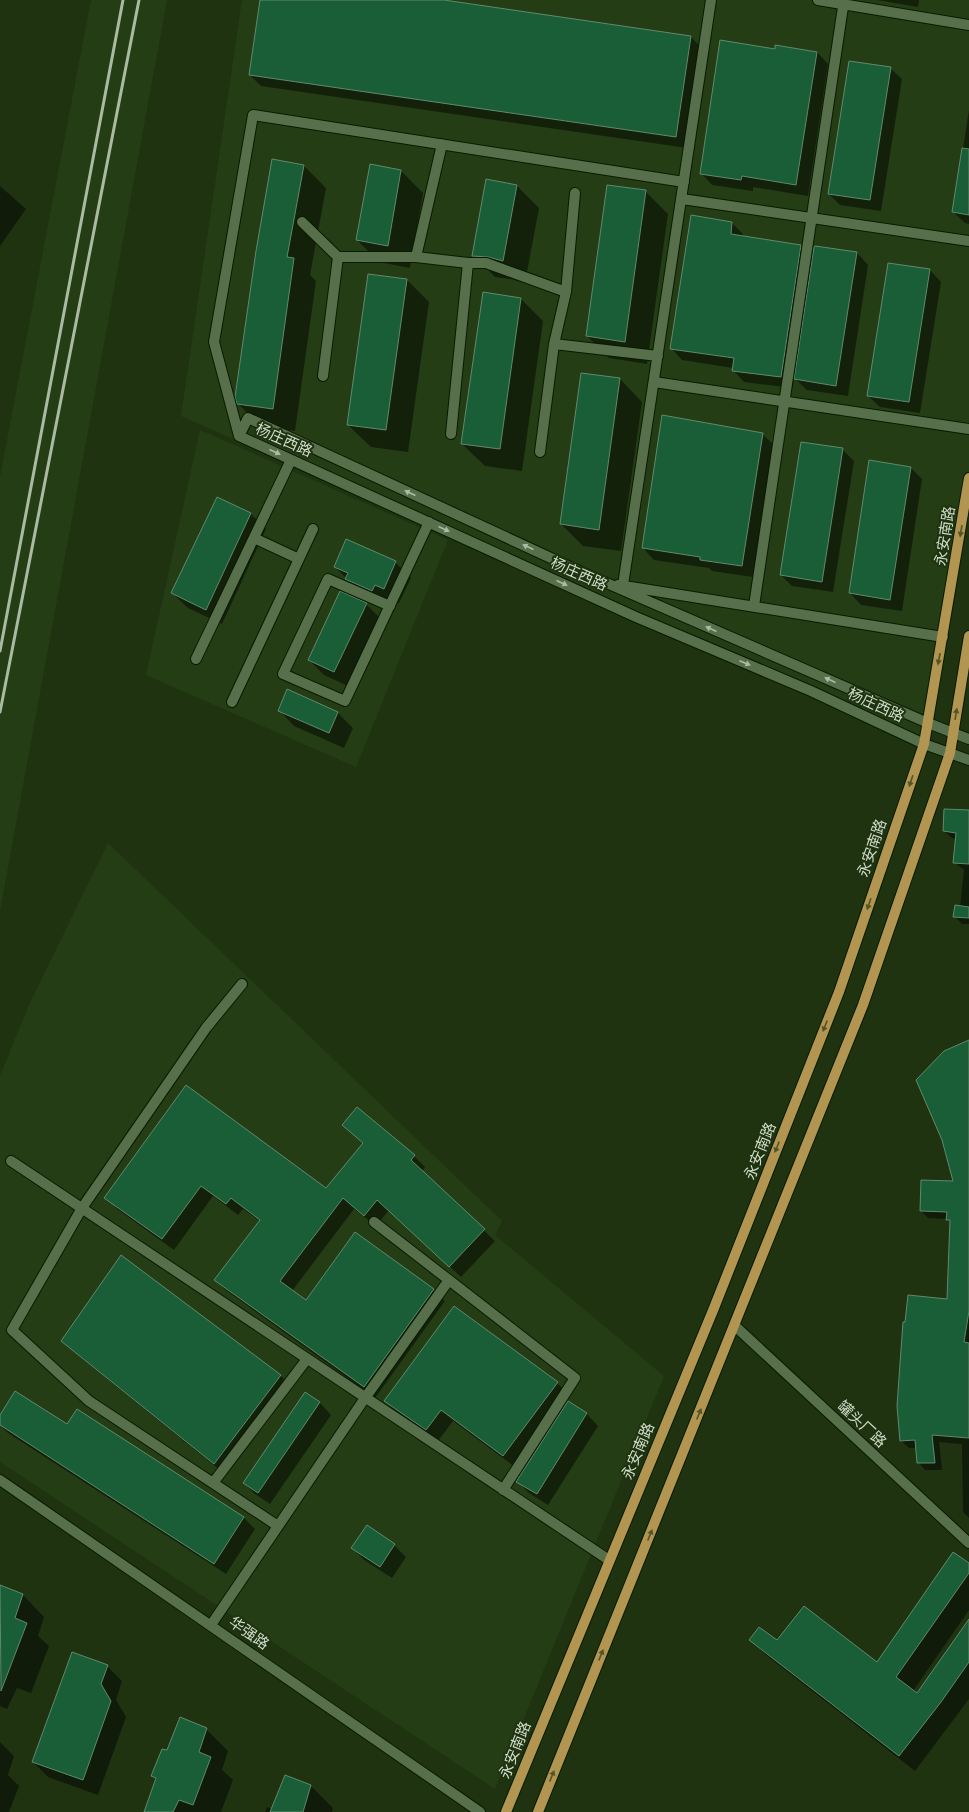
<svg xmlns="http://www.w3.org/2000/svg" width="969" height="1812" viewBox="0 0 969 1812" font-family="Jost,'Noto Sans SC',sans-serif">
<rect width="100%" height="100%" fill="#1f3311"/>
<path fill="#253d14" d="M91 0H167L0 911V477Z
M242 0H969V478L924 744 181 416Z
M200 430 448 540 356 767 146 675Z
M108 843 502 1221 495 1235 664 1376 495 1789 0 1462V1076L28 1007Z"/>
<path fill="#0007" d="M261 0H437L691 37 702 48 687 148 261 86 250 75Z
M877 0H919L918 7Z
M776 50 817 52 828 64 808 196 753 187V191L712 185 701 173Z
M890 68 902 79 881 211 840 205 829 194Z
M969 110V224L965 223 953 212Z
M371 165 401 171 423 193 410 268 379 262 357 240Z
M304 166 326 188 310 275 316 281 295 431 261 426 238 404Z
M0 186 26 209 0 246Z
M517 186 539 208 525 283 511 279 495 277 473 255Z
M645 191 668 214 647 364 609 358 587 336Z
M691 217 732 223 743 234V237L801 246 813 258 816 247 857 253 868 265 848 396 807 390 794 378 793 388 744 382 733 370V368L682 360 671 348Z
M930 270 941 282 920 413 880 407 868 396Z
M369 275 407 280 429 302 408 452 371 447 348 425Z
M484 294 521 299 543 321 522 471 485 466 462 444Z
M620 379 642 402 621 551 583 546 561 524Z
M663 416 762 434 774 445 753 577 712 571 709 568 654 560 643 548Z
M842 449 854 461 833 592 792 586 781 575Z
M870 461 911 468 922 479 902 611 861 605 850 593Z
M217 498 251 514 266 529 222 624 188 608 172 593Z
M395 562 411 578 399 603 390 600 387 606 362 594 335 567Z
M366 604 381 619 350 687 324 675 309 660Z
M287 691 338 713 353 728 344 748 294 726 279 710Z
M969 811V924H962L954 916 960 907 964 870 954 862 956 839 952 838 944 831Z
M969 1041V1518L963 1512 962 1444 939 1442 942 1470H925L918 1462 917 1448H909L901 1441 948 1301 951 1223 947 1219 928 1218 921 1211 959 1182Z
M186 1086 326 1189 364 1144 343 1125 414 1156 425 1167 422 1171 495 1241 461 1277 389 1210 376 1226 354 1209 292 1291 306 1302 433 1290 445 1301 375 1398 227 1291 215 1280 260 1221 243 1209 238 1215 213 1196 174 1250 117 1209 106 1197Z
M63 1340 281 1376 292 1387 226 1475 74 1352Z
M557 1383 569 1394 515 1467 453 1421 438 1441 396 1412 385 1401Z
M305 1393 320 1403 331 1415 270 1504 255 1494 244 1483Z
M568 1403 587 1414 598 1426 548 1505 529 1493 517 1481Z
M77 1410 244 1518 255 1529 226 1574 8 1433 0 1425V1417L67 1426Z
M367 1527 394 1545 406 1557 392 1578 364 1560 353 1548Z
M969 1564V1610L913 1691 917 1695 969 1620V1699L915 1771 766 1655 750 1640 777 1642 877 1663Z
M0 1586 22 1594 44 1617 38 1636 49 1646 31 1693 17 1688 7 1709 0 1706Z
M107 1666 122 1681 116 1700 126 1717 98 1795 48 1777 33 1762Z
M206 1729 228 1751 222 1770 233 1780 221 1812H145L157 1780 153 1776 167 1752Z
M0 1742 14 1756 8 1775 19 1786 9 1812H0Z
M311 1786 333 1808 332 1812H265L267 1807 272 1809Z"/>
<path fill="#1a5e37" stroke="#61896d" d="M260 0H444L691 36 676 137 249 75Z
M720 40 775 49V45L817 52 796 185 742 176 741 180 700 174Z
M849 61 891 67 870 200 828 194Z
M962 148 969 149V215L952 212Z
M272 159 304 165 287 257 294 258 273 409 237 404 235 397 256 251Z
M370 164 401 170 388 246 356 240Z
M486 179 517 185 503 261 488 257 472 256Z
M607 185 646 190 625 342 586 336Z
M691 215 732 222 731 234 801 245 781 377 732 371 734 358 670 349Z
M815 246 857 252 836 386 794 379 814 247Z
M888 263 930 269 909 402 867 396Z
M368 274 407 279 386 430 347 425Z
M483 292 521 298 500 449 461 444Z
M581 373 620 378 599 530 560 524Z
M662 415 763 433 742 566 700 560V557L642 548Z
M801 442 843 448 822 582 780 575Z
M869 460 911 467 890 600 849 593Z
M217 497 251 513 206 610 171 593Z
M346 539 396 561 384 589 375 585 372 591 345 579 348 573 334 567Z
M340 591 367 603 334 672 308 660Z
M287 689 338 712 329 733 278 711Z
M944 809 969 810V864L953 863 956 833 943 831Z
M955 905 969 907V918L953 917Z
M969 1040V1311L964 1342 969 1343V1438L932 1435 935 1463H917L915 1440 900 1441 897 1406 903 1322H905L908 1295 947 1299 950 1220H946L947 1212 920 1211 921 1180 953 1181 942 1140 916 1080 944 1051Z
M186 1085 326 1188 363 1143 342 1125 357 1107 415 1155 411 1160 485 1229 449 1267 377 1200 364 1216 343 1198 280 1281 306 1300 355 1232 434 1289 364 1387 214 1280 260 1220 231 1198 226 1204 201 1186 162 1239 104 1198Z
M121 1255 281 1375 214 1464 61 1341Z
M454 1306 558 1382 503 1456 441 1410 426 1430 384 1401Z
M15 1391 67 1424 77 1409 244 1517 214 1564 0 1425V1415Z
M305 1392 320 1402 258 1493 243 1483Z
M568 1401 587 1413 537 1494 516 1482Z
M367 1525 395 1544 380 1567 351 1548Z
M953 1552 969 1563V1573L896 1677 917 1693 969 1619V1662L941 1702 899 1756 749 1640 759 1627 777 1640 804 1606 877 1662Z
M0 1585 23 1594 15 1618 27 1623 1 1691Z
M72 1652 108 1665 101 1684 111 1701 83 1780 32 1762Z
M180 1717 207 1728 199 1752 211 1757 193 1805 179 1800 173 1812H144L156 1778 151 1776 162 1749 167 1750Z
M285 1775 311 1785 303 1812H270Z"/>
<g fill="none" stroke-linecap="round" stroke-linejoin="round">
<g stroke="#081b00" stroke-width="12">
<path id="minor" d="M818 0 969 25
M682 199 969 241
M302 222 338 257H416L468 263H486L566 292
M416 257 442 144
M554 344 658 356
M323 376 338 257
M654 382 969 429
M451 434 468 263
M239 436 248 418 579 571 928 723 969 739
M239 436 636 617 811 691 924 744 969 760
M239 436 214 342 253 115 684 182
M540 452 554 344 566 292 575 193
M254 538 299 559
M618 585 943 637
M623 585 711 0
M390 606 328 579 283 674 345 701 429 522
M754 606 844 0
M196 659 291 460
M232 702 313 529
M242 984 206 1028 82 1208 12 1330 89 1401 278 1526
M11 1161 609 1560
M449 1280 575 1378 503 1490
M735 1326 969 1543
M0 1480 480 1812
M213 1483 307 1359
M211 1625 365 1398 449 1280 374 1222"/>
</g>
<g stroke="#081b00" stroke-width="12">
<path id="major" d="M506 1812 714 1308 839 992 924 744 969 478
M538 1812 863 1005 950 753 969 636"/>
</g>
<use href="#minor" stroke="#586f4b" stroke-width="10"/>
<use href="#major" stroke="#b19551" stroke-width="10"/>
<path stroke="#abbaa3" stroke-width="3" d="M0 651 123 0
M0 712 139 0"/>
</g>
<defs><path id="oneway-solid" d="M-6-.8H1V-3.2L6.5 0L1 3.2V.8H-6Z"/></defs>
<g fill="#acbca3">
<use href="#oneway-solid" transform="translate(275 452) rotate(24)"/>
<use href="#oneway-solid" transform="translate(410 493) rotate(-155)"/>
<use href="#oneway-solid" transform="translate(444 529) rotate(25)"/>
<use href="#oneway-solid" transform="translate(528 547) rotate(-155)"/>
<use href="#oneway-solid" transform="translate(562 583) rotate(24)"/>
<use href="#oneway-solid" transform="translate(711 629) rotate(-156)"/>
<use href="#oneway-solid" transform="translate(745 663) rotate(23)"/>
<use href="#oneway-solid" transform="translate(830 680) rotate(-156)"/>
</g>
<g fill="#525527">
<use href="#oneway-solid" transform="translate(961 531) rotate(99)"/>
<use href="#oneway-solid" transform="translate(939 659) rotate(101)"/>
<use href="#oneway-solid" transform="translate(956 714) rotate(-81)"/>
<use href="#oneway-solid" transform="translate(911 781) rotate(109)"/>
<use href="#oneway-solid" transform="translate(869 904) rotate(109)"/>
<use href="#oneway-solid" transform="translate(825 1026) rotate(112)"/>
<use href="#oneway-solid" transform="translate(777 1147) rotate(112)"/>
<use href="#oneway-solid" transform="translate(699 1414) rotate(-68)"/>
<use href="#oneway-solid" transform="translate(650 1535) rotate(-68)"/>
<use href="#oneway-solid" transform="translate(601 1655) rotate(-68)"/>
<use href="#oneway-solid" transform="translate(552 1776) rotate(-68)"/>
</g>
<g text-anchor="middle" stroke-width="4" stroke-linejoin="round" paint-order="stroke">
<g font-size="15" fill="#d0ddc9" stroke="#1f3311">
<text transform="translate(284 440) rotate(24)" y="5">杨庄西路</text>
<text transform="translate(945 536) rotate(-81)" y="5">永安南路</text>
<text transform="translate(579 574) rotate(24)" y="5">杨庄西路</text>
<text transform="translate(876 705) rotate(25)" y="5">杨庄西路</text>
<text transform="translate(872 848) rotate(-71)" y="5">永安南路</text>
<text transform="translate(760 1151) rotate(-68)" y="5">永安南路</text>
<text transform="translate(862 1424) rotate(43)" y="5">罐头厂路</text>
<text transform="translate(638 1451) rotate(-67)" y="5">永安南路</text>
<text transform="translate(249 1633) rotate(35)" y="5">华强路</text>
<text transform="translate(515 1750) rotate(-68)" y="5">永安南路</text>
</g>
</g>
</svg>
